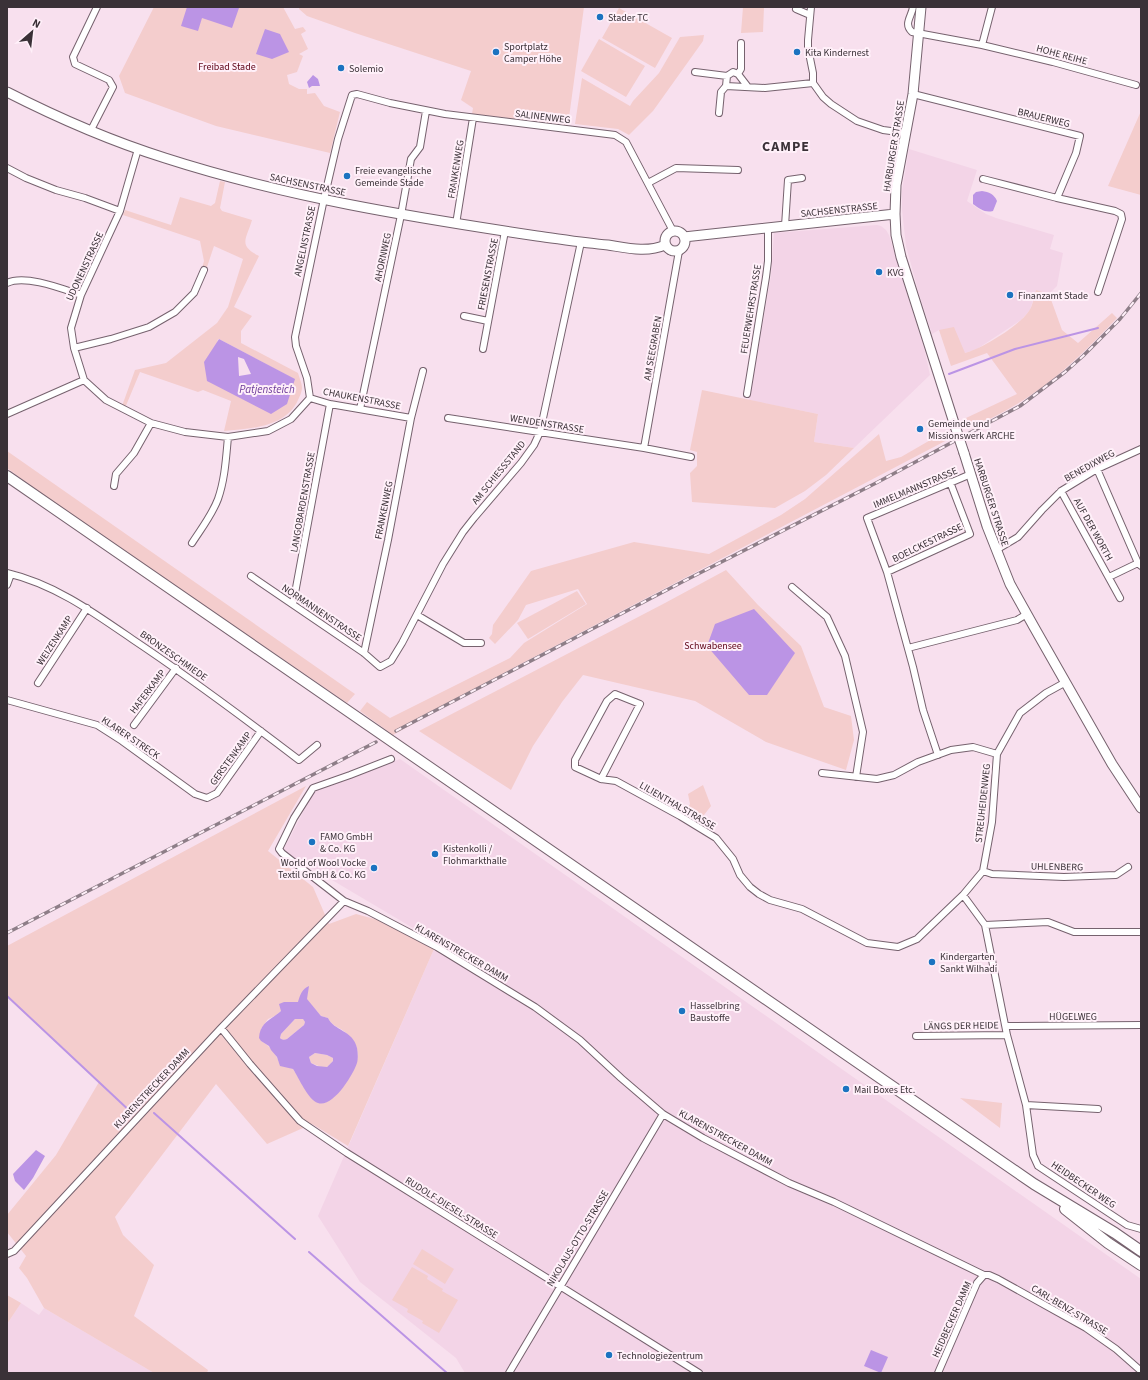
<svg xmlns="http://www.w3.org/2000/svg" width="1148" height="1380" viewBox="0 0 1148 1380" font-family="'Source Sans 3',sans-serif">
<rect width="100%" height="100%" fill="#f8e0ee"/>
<path fill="#f3d4e7" d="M909 149 977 170 967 201 986 214 996 218 1054 235 1050 249 1063 253 1057 286 1049 294 1036 291 1030 310 1021 320 977 349 965 353 939 330 932 334 919 294 906 246 902 210V191Z
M877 225 881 226 886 230 889 235 925 352 930 375 854 448 814 442 818 414 749 400 771 276 774 233Z
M400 759 1141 1279V1373H465L456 1358 360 1282 318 1216 434 949 435 941 283 851 314 791Z
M21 1303 39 1315 44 1308 154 1373H7V1324Z"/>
<path fill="#f4cdcd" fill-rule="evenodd" d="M154 7H283L295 29 303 27 306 31 301 34 308 49 299 54 303 56 297 72 287 75 289 84 299 89H307V94L315 93 324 106 340 112 330 153 216 126 125 93 119 76Z
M299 7H584L568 125 472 114 473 108 461 100 471 71 355 33 307 16 299 9Z
M743 7H764L763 32 741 33Z
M619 8 672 38 655 68 602 38Z
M704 35 703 41 653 111 629 135 618 129 575 124 582 78 630 106 633 101 659 73 680 37Z
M599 39 645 66 626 97 581 71Z
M1141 111V195L1108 186Z
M220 181 225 182 220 208 222 211 252 220C246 240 238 245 259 256L234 307 252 316 241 331V343L298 373C299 377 302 383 302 388 302 391 300 396 298 400 286 427 250 429 224 431L231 401 203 390 198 392 140 372 125 408 122 406 135 370 166 363 217 323 228 307 243 259 214 246 206 270 202 268 204 261 200 241 123 215 125 210 171 225 180 197 211 206 215 203ZM218 339H219L294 379 207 381Z
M1036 290 1049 294 1062 330 1078 343 1112 313 1117 318C1091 345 1063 374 1031 395 1011 409 990 419 969 429L966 418 1017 394 987 353 951 366 939 330 954 327 965 353C982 349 1019 326 1029 311 1033 305 1034 297 1036 290Z
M702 390 818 414 814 442 854 448 826 475 805 491 775 508 692 502 690 473 697 466V452L690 450Z
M946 431 949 439 515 667 393 735 360 711 367 702 390 718 510 658 524 643 587 604 578 589 526 605 518 620 495 644 489 638 492 634 493 625 531 571 634 542 709 554 781 515 805 499 879 434 886 461 901 457Z
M7 451 355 694 347 703 43 495 7 468Z
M726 570 758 605 801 646 824 707 851 716 854 740 846 770 766 742 695 701 583 675 562 702 533 746 511 790 419 731 665 603Z
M577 591 586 604 528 639 517 623Z
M703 785 711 806 700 820 686 811 690 804 688 794Z
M306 786 268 851 313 887 329 924 356 914 382 921 434 949 348 1146 312 1124 267 1144 216 1084 115 1217 123 1235 154 1265 134 1316 208 1370 207 1373H154L44 1308 27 1278 19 1268 26 1256 7 1232V1215L56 1155 99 1082 7 996V946ZM306 999 321 1016 328 1018C332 1026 339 1027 345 1032 369 1051 354 1072 339 1092L307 1091 293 1069 290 1068 279 1062C277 1055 268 1044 261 1041V1029L268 1019 275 1016 281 1011 284 1002H298Z
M295 1019H303L305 1022 304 1025 287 1039C284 1040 282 1040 280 1038L281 1034Z
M315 1053 327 1055 333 1058V1061L327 1067H321L311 1063 309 1057Z
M960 1098 1002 1103 1000 1128Z
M422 1249 454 1269 445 1284 413 1264Z
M412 1267 428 1276 427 1279 443 1289 442 1291 458 1300 439 1333 422 1323 423 1321 407 1312 408 1309 392 1300Z
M7 1295 21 1303 7 1324Z"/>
<path fill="#bb94e5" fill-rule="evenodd" d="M187 7H235L239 8 232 28 202 18 198 31 181 26Z
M265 29 280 34 289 52 272 59 256 54Z
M313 75 318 79 320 86H312L309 88 307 82Z
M982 191C989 192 994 194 997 201L993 211C985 213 980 209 973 204V195L976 192Z
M219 339 295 379 287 404 271 414 207 381 204 362ZM238 357 244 359 251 374 239 376Z
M754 609 795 653 767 695H749L707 646 715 624Z
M309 986 307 999 321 1016 328 1018C334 1031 353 1030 357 1048 358 1053 358 1059 357 1063 353 1075 333 1108 318 1103 308 1100 299 1078 293 1069L280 1066 277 1057 271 1050 269 1046 261 1041 259 1038C260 1022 271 1020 281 1011L279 1004 284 1002H298C300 995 302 989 309 986ZM295 1019H303L305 1022 304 1025 287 1039C284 1040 282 1040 280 1038L281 1034ZM315 1053 327 1055 333 1058V1061L327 1067 317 1066 311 1063 309 1057Z
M36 1150 45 1156 33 1178 24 1190 15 1181 13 1174Z
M871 1350 888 1357 881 1373 864 1366Z"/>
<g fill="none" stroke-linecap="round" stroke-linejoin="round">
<path stroke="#bb94e5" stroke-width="2" d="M949 374 1015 349 1098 328
M7 996 133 1114
M154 1113 295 1239
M309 1252 447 1373"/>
<g stroke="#76626e" stroke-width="8">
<path id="street" d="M797 7 796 9 810 15
M811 7 808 40V48L813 73V83L823 97 831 104 857 121 883 130 906 133
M913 7C912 16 903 24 912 32L982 45 1053 62 1136 85
M982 45 992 7
M695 72 727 76
M738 74 741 69V43
M726 86 765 88 813 83
M726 86 727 76 733 72 738 74 748 87
M913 94 1080 136 1076 153 1057 198 983 179
M719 113 721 92 726 86
M91 130 113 87 109 80 75 64 73 57 97 7
M138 149 120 211 81 295 71 328 74 348 84 380 106 400 151 423 185 432 228 437 268 431 291 419 310 398
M7 168 26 178 56 190 85 198 120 211
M648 183 676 168 738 170
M1057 198 1115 211 1121 214 1122 219 1098 292
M456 224 473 118
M785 226 788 180 802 178
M7 283C25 274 63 289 81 295
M464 316 488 321
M74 348 111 339 149 327 175 312 194 293 204 270
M483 349 505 231
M747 394 766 277 768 261V227
M310 398 307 378 296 346 295 337 324 199 338 139 352 95 357 94 390 103 445 114 615 135 626 142 673 231
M310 398 330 404 411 418
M360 409 401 215 411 159 420 147 426 111
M7 414 84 380
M448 418 644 448 691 457
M644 448 679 251
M1097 469 1138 563 1141 566
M114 486 116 474 134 453 151 423
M1061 491 1120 598
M192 543C201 529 212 515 218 499 225 479 226 458 228 437
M996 550 1018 537 1042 510 1061 491 1097 469 1141 449
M887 572 970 534 950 482
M7 573C54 584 93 612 132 639 189 677 244 718 299 760L317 745
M251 576 364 653 380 667 391 661 402 643 443 564 463 532 474 518 521 463 534 445 540 432 581 242
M1109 577 1138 563
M7 585 11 574
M792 587 827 617 845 656 863 732 856 777
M293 604 330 404
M417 615 464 643H481
M908 648 1017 620 1027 614
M364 653 388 540 411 418 423 371
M1066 682 1046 693 1020 713 997 754 992 822 983 871 963 895 985 925 1007 1035 1026 1105 1033 1155 1038 1166 1127 1225 1141 1229
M38 683 87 608
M7 700 97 725 122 741 195 794 207 798 217 793 261 731
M134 725 176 668
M938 755 923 710 913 667 887 572 867 518 971 474
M822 773 877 779 894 775 918 762 951 750 973 747 997 754
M601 779 640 704 615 694 607 701 575 760V767L601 779 616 781 680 816 716 838 733 859 740 875 750 887 759 894 770 900 802 909 867 943 898 947 917 939 963 895
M983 871 992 874 1064 877 1116 875 1128 867
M344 901 282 853 279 849 294 818 313 788 350 775 391 759
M985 925 1048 922 1074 932H1141
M1006 1026 1141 1025
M221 1028 250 1064 300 1121 347 1153 699 1373
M916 1036 1007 1035
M1026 1105 1098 1109
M7 1254 14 1251 221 1028 344 901 368 911 437 947 535 1007 580 1040 621 1078 663 1114 703 1138 789 1183 834 1202 984 1275H989L998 1279 1086 1328 1116 1349 1141 1371
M509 1373 663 1114
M938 1373 977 1283 984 1275"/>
</g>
<g stroke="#76626e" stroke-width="11">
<path id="secondary" d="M921 7 913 94 896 185 895 214 896 235 901 257 955 426
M7 92C58 118 111 141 165 158 286 197 411 217 537 236 560 239 584 243 608 245 627 248 647 253 665 245
M665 241a10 10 0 1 1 20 0a10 10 0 1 1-20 0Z
M684 237 895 214
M964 453 987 526 1010 584 1034 627 1112 764 1141 808"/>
</g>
<g stroke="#76626e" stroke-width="12">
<path id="primary" d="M7 476 1034 1184 1115 1233 1141 1251
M1065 1209 1108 1243 1141 1265"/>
</g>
<use href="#street" stroke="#fff" stroke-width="6"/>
<use href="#secondary" stroke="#fff" stroke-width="9"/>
<use href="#primary" stroke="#fff" stroke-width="10"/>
<g stroke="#8e7e88" stroke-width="3.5">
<path id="rail" d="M396 731 684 581 878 482 1020 406 1065 372 1083 356 1120 319 1141 293
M7 933 376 742"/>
</g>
<use href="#rail" stroke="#fff0f9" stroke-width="2" stroke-dasharray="6" stroke-linecap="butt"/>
<g stroke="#76626e" stroke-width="11" stroke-linecap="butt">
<path id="secondary-bridge" d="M955 426 964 453"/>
</g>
<use href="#secondary-bridge" stroke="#fff" stroke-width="9"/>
</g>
<g fill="#1b73c0" stroke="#fff0f9" stroke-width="1.5">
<circle cx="600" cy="17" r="4"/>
<circle cx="496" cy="52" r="4"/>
<circle cx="797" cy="52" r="4"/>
<circle cx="341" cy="68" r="4"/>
<circle cx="347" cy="176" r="4"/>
<circle cx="879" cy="272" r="4"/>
<circle cx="1010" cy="295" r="4"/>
<circle cx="920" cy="429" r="4"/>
<circle cx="312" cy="842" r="4"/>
<circle cx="435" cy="854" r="4"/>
<circle cx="374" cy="868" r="4"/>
<circle cx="932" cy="962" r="4"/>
<circle cx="682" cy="1011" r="4"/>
<circle cx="846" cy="1089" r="4"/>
<circle cx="609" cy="1355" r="4"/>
</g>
<g text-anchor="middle" stroke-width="4" stroke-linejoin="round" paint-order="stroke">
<g font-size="10" fill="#3a3137" stroke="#fff0f9" text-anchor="start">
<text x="608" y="21">Stader TC</text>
<text x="504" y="50">Sportplatz<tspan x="504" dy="12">Camper Höhe</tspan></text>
<text x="805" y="56">Kita Kindernest</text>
<text x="349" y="72">Solemio</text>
<text x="355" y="174">Freie evangelische<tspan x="355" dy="12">Gemeinde Stade</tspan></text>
<text x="887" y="276">KVG</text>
<text x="1018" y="299">Finanzamt Stade</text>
<text x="928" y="427">Gemeinde und<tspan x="928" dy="12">Missionswerk ARCHE</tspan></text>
<text x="320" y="840">FAMO GmbH<tspan x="320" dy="12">&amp; Co. KG</tspan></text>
<text x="443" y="852">Kistenkolli /<tspan x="443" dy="12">Flohmarkthalle</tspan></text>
<text x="366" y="866" text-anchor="end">World of Wool Vocke<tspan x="366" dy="12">Textil GmbH &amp; Co. KG</tspan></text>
<text x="940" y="960">Kindergarten<tspan x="940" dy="12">Sankt Wilhadi</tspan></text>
<text x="690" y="1009">Hasselbring<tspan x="690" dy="12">Baustoffe</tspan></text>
<text x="854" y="1093">Mail Boxes Etc.</text>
<text x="617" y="1359">Technologiezentrum</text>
</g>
<g font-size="10" fill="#3a3137" stroke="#fff0f9">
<text transform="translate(1062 54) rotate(15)" y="4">HOHE REIHE</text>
<text transform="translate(543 116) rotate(7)" y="4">SALINENWEG</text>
<text transform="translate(1044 117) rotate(14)" y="4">BRAUERWEG</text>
<text transform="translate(893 146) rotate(-81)" y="4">HARBURGER STRASSE</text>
<text transform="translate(455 169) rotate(-81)" y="4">FRANKENWEG</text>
<text transform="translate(308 184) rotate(12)" y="4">SACHSENSTRASSE</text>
<text transform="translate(839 209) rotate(-6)" y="4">SACHSENSTRASSE</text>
<text transform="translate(304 241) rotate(-78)" y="4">ANGELNSTRASSE</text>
<text transform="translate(382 257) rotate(-78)" y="4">AHORNWEG</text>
<text transform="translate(84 266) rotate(-65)" y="4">UDONENSTRASSE</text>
<text transform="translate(487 274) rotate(-79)" y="4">FRIESENSTRASSE</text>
<text transform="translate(750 309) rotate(-81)" y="4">FEUERWEHRSTRASSE</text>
<text transform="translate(652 348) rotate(-80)" y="4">AM SEEGRABEN</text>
<text transform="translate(362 398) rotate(11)" y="4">CHAUKENSTRASSE</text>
<text transform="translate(547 423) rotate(9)" y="4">WENDENSTRASSE</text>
<text transform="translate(1089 465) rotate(-29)" y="4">BENEDIXWEG</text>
<text transform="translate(498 472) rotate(-51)" y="4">AM SCHIESSSTAND</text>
<text transform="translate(915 487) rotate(-23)" y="4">IMMELMANNSTRASSE</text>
<text transform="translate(302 502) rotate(-80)" y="4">LANGOBARDENSTRASSE</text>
<text transform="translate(992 502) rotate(72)" y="4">HARBURGER STRASSE</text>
<text transform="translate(383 510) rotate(-79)" y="4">FRANKENWEG</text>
<text transform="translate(1094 529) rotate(61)" y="4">AUF DER WORTH</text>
<text transform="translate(927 542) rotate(-26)" y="4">BOELCKESTRASSE</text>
<text transform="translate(322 612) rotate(34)" y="4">NORMANNENSTRASSE</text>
<text transform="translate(54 640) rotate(-57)" y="4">WEIZENKAMP</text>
<text transform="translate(174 655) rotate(35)" y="4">BRONZESCHMIEDE</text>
<text transform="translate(147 691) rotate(-53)" y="4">HAFERKAMP</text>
<text transform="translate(131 737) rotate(34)" y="4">KLARER STRECK</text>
<text transform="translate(230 758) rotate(-54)" y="4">GERSTENKAMP</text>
<text transform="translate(982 803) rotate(-84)" y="4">STREUHEIDENWEG</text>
<text transform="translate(678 805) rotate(30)" y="4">LILIENTHALSTRASSE</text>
<text transform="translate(1057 866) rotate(1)" y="4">UHLENBERG</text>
<text transform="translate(462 952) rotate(30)" y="4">KLARENSTRECKER DAMM</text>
<text x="1073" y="1020">HÜGELWEG</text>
<text transform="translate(961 1025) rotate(-1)" y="4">LÄNGS DER HEIDE</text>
<text transform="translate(151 1088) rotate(-47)" y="4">KLARENSTRECKER DAMM</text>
<text transform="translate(726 1137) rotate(29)" y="4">KLARENSTRECKER DAMM</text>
<text transform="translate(1084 1184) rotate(34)" y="4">HEIDBECKER WEG</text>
<text transform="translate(452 1207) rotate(32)" y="4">RUDOLF-DIESEL-STRASSE</text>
<text transform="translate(577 1238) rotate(-59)" y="4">NIKOLAUS-OTTO-STRASSE</text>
<text transform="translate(1070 1309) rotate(31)" y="4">CARL-BENZ-STRASSE</text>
<text transform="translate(951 1319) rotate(-66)" y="4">HEIDBECKER DAMM</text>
</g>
<g font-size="10" fill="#5f0417" stroke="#fff0f9">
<text x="227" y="70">Freibad Stade</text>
<text x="713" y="649">Schwabensee</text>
</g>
<g font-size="11" font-style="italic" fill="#6c3a99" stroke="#fff0f9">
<text x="267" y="393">Patjensteich</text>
</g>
<g font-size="14" font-weight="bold" letter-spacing="1" fill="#3a3137" stroke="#fff0f9">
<text x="786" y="151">CAMPE</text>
</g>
</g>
<rect width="1148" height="1380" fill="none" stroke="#3a3137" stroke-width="16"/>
<g transform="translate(32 32) rotate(28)" stroke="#fff0f9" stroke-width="3" paint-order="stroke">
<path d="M0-3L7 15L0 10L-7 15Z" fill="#3a3137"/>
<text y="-6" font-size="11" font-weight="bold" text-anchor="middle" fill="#3a3137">N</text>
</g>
</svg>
